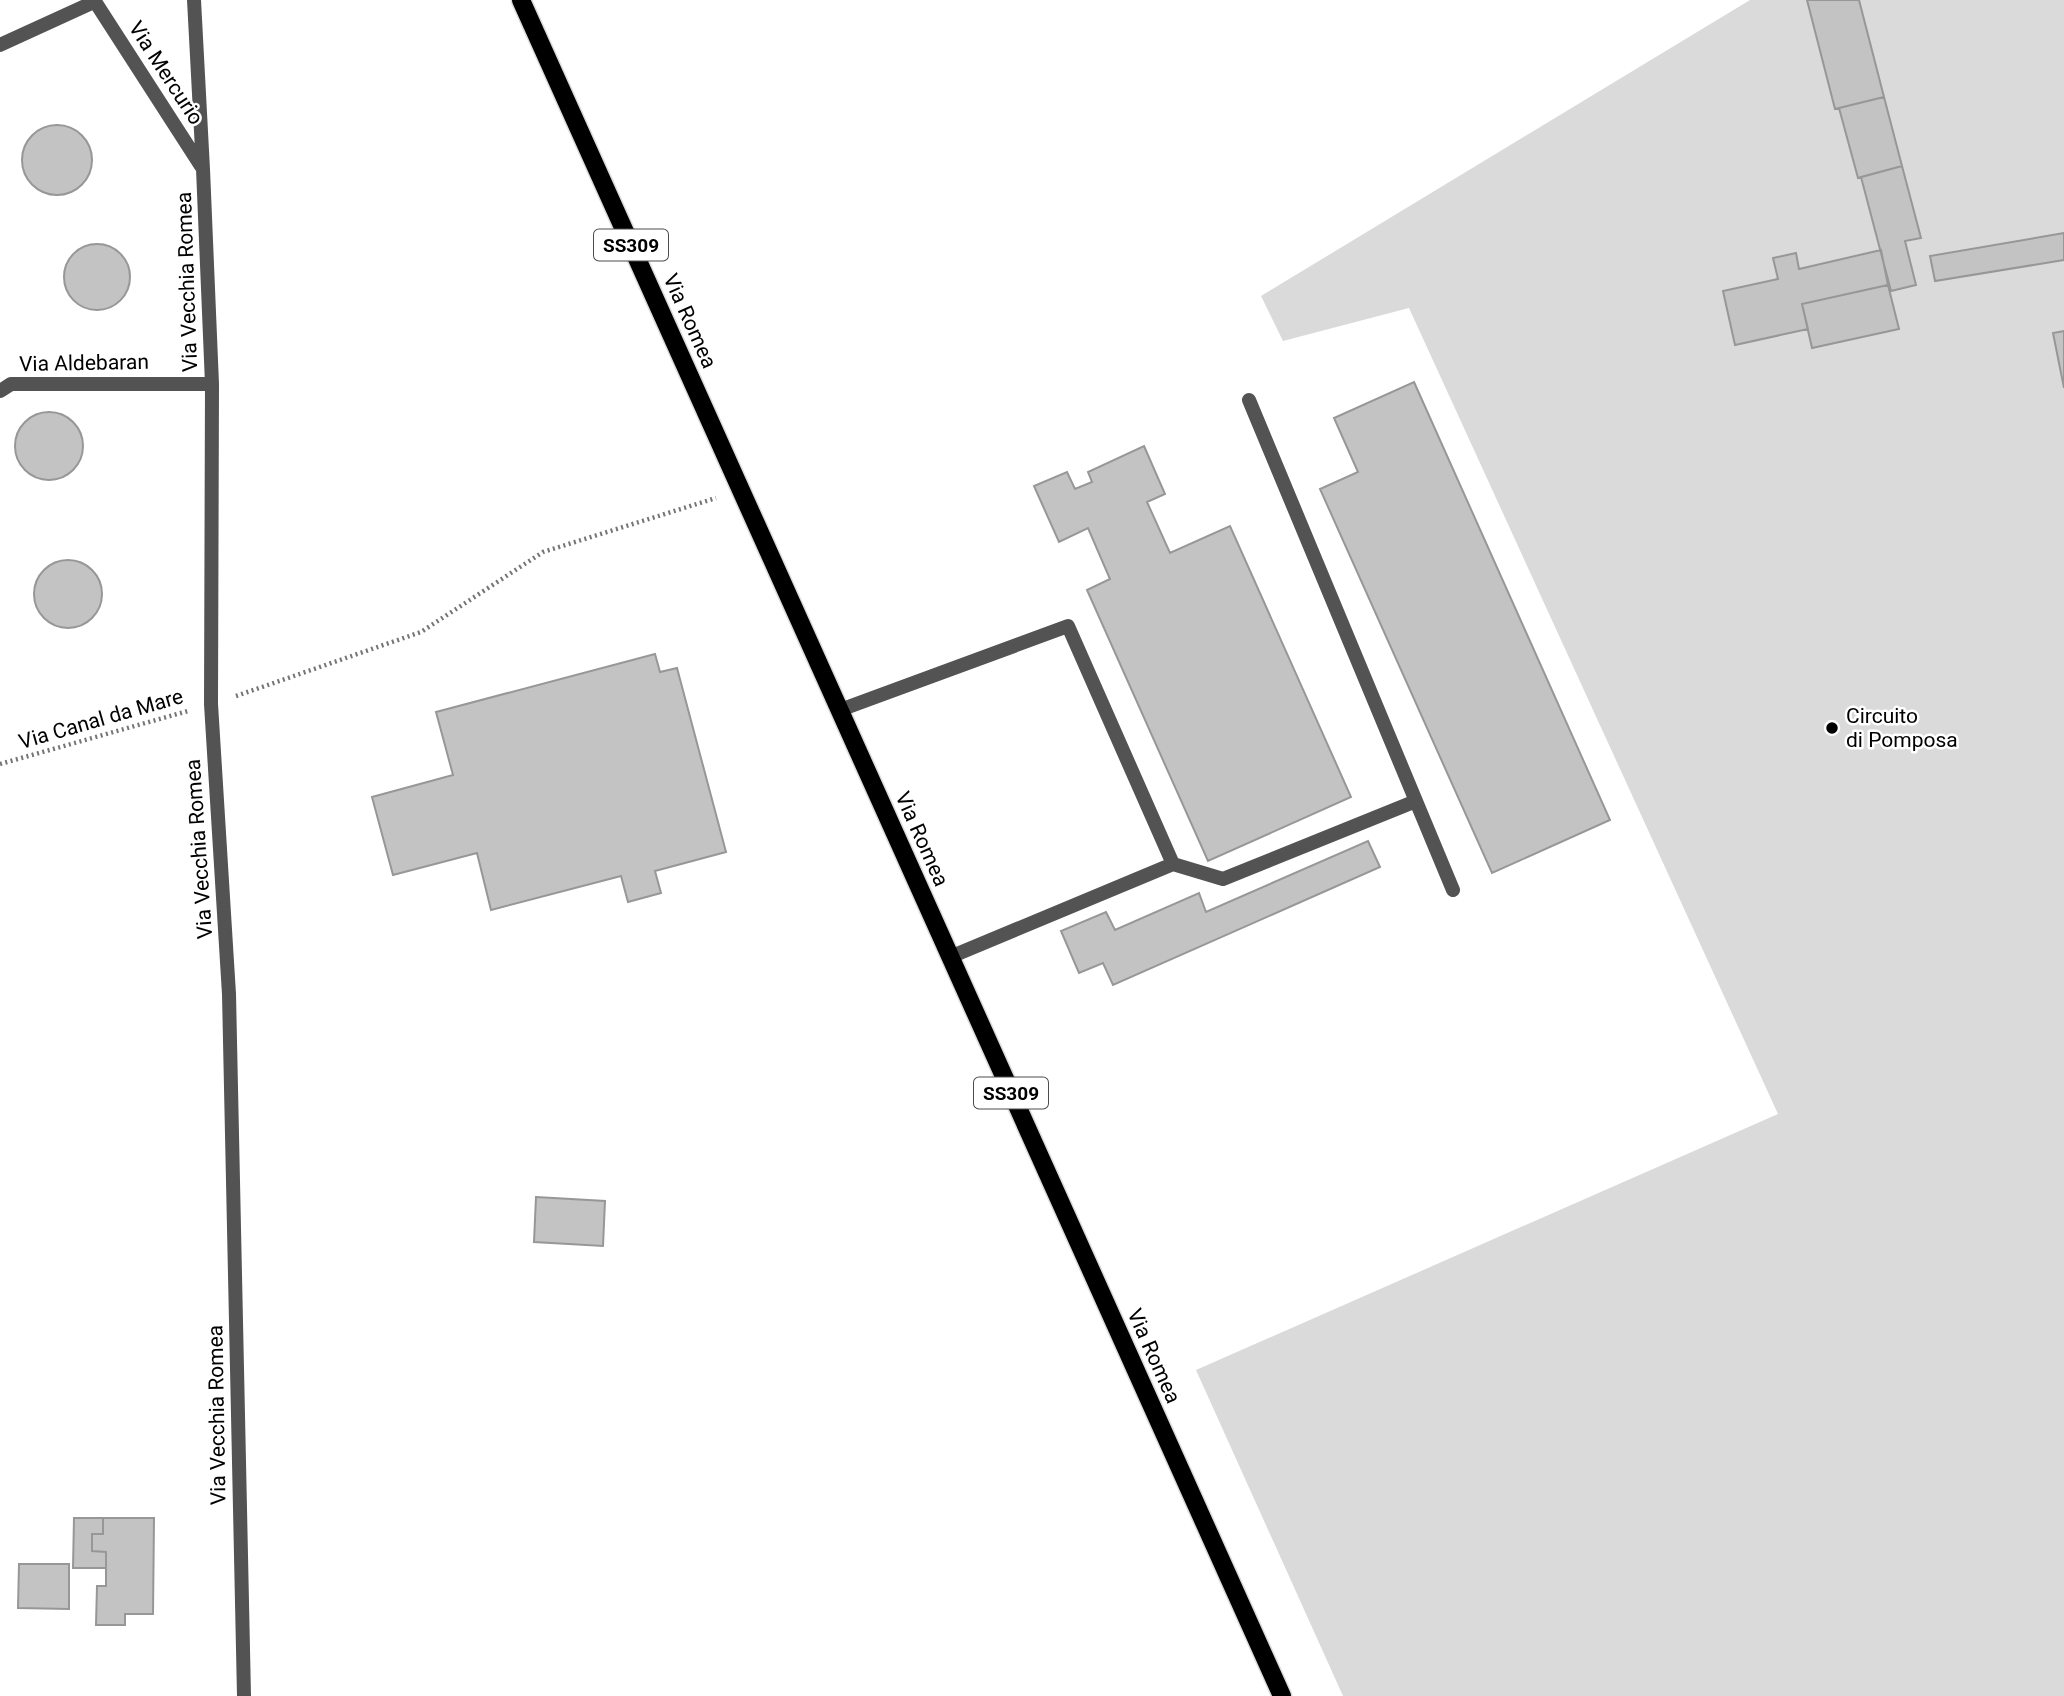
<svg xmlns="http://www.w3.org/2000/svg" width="2064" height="1696" viewBox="0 0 2064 1696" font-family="Roboto,sans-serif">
<rect width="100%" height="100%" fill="#fff"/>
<path fill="#dadada" d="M1750 0H2064V1696H1343L1196 1370 1778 1114 1409 308 1283 341 1261 296Z"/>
<path fill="#c3c3c3" stroke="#979797" stroke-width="2" d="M1807 0H1859L1884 97 1835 109Z
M1884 97 1902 166 1858 178 1839 108Z
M22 160a35 35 0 1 1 70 0a35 35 0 1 1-70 0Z
M1902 166 1921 238 1905 241 1916 285 1891 291 1861 177Z
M2064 233V260L1935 281 1930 256Z
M64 277a33 33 0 1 1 66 0a33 33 0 1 1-66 0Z
M1881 250 1888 285 1802 304 1808 329 1735 345 1723 291 1778 279 1773 258 1796 253 1799 269Z
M1888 285 1899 329 1812 348 1802 304Z
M2064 331V388L2053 333Z
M1414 382 1610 820 1492 873 1320 489 1358 472 1334 418Z
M15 446a34 34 0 1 1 68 0a34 34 0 1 1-68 0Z
M1144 446 1165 494 1147 502 1170 553 1230 526 1351 797 1208 861 1087 590 1110 579 1088 528 1059 542 1034 486 1067 472 1075 489 1092 482 1088 472Z
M34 594a34 34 0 1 1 68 0a34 34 0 1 1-68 0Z
M655 654 660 672 677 668 726 852 655 871 661 893 628 902 621 876 491 910 477 853 393 875 372 797 453 775 436 712Z
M1368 841 1380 867 1113 985 1103 963 1079 973 1061 931 1106 912 1115 930 1199 893 1206 912Z
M536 1197 605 1201 603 1246 534 1242Z
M74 1518H103V1534H92V1551L106 1552V1568H73Z
M103 1518H154L153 1614H125V1625H96L97 1586H106V1552L92 1551V1534H103Z
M19 1564H69V1609L18 1608Z"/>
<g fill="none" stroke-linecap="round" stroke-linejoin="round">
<g stroke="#dbdbdb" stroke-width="21">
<path id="primary" d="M521 0 1282 1696"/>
</g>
<path stroke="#757575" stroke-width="4.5" stroke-dasharray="2 3.5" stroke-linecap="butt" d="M236 696 421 632 543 552 716 498
M0 764 188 711"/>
<path stroke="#535353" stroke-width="14" d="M1249 400 1453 890
M840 710 1068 626 1173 864 950 957
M1173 864 1223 879 1416 801"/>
<path stroke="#535353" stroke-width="14" d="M94 0 201 166
M194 0 203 169 212 384 211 704 229 994 244 1696
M0 45 94 2
M0 391 11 384H212"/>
<use href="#primary" stroke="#000" stroke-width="18"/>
</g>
<circle fill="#000" stroke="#fff" stroke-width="2.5" cx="1832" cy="728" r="7"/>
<g text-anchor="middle" stroke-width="5" stroke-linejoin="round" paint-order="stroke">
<g fill="#fff" stroke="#4c4c4c" stroke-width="2">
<rect x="594" y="229.5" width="74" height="31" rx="5"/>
<rect x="974" y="1077.5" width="74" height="31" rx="5"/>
</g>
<g font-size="19" font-weight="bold" fill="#000">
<text x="631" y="252">SS309</text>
<text x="1011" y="1100">SS309</text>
</g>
<g font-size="21" fill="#000" stroke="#fff">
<text transform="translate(166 73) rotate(57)" y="7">Via Mercurio</text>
<text transform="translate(187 282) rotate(-92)" y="7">Via Vecchia Romea</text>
<text transform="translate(690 321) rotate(66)" y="7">Via Romea</text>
<text transform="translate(84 363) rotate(-1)" y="7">Via Aldebaran</text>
<text transform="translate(101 719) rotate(-16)" y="7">Via Canal da Mare</text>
<text transform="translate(922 839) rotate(66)" y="7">Via Romea</text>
<text transform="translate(199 849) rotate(-94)" y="7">Via Vecchia Romea</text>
<text transform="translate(1154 1356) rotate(66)" y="7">Via Romea</text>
<text transform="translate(217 1415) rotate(-91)" y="7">Via Vecchia Romea</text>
</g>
<g font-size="21" fill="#000" stroke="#fff" text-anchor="start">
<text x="1846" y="723">Circuito<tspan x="1846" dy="24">di Pomposa</tspan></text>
</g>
</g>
</svg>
